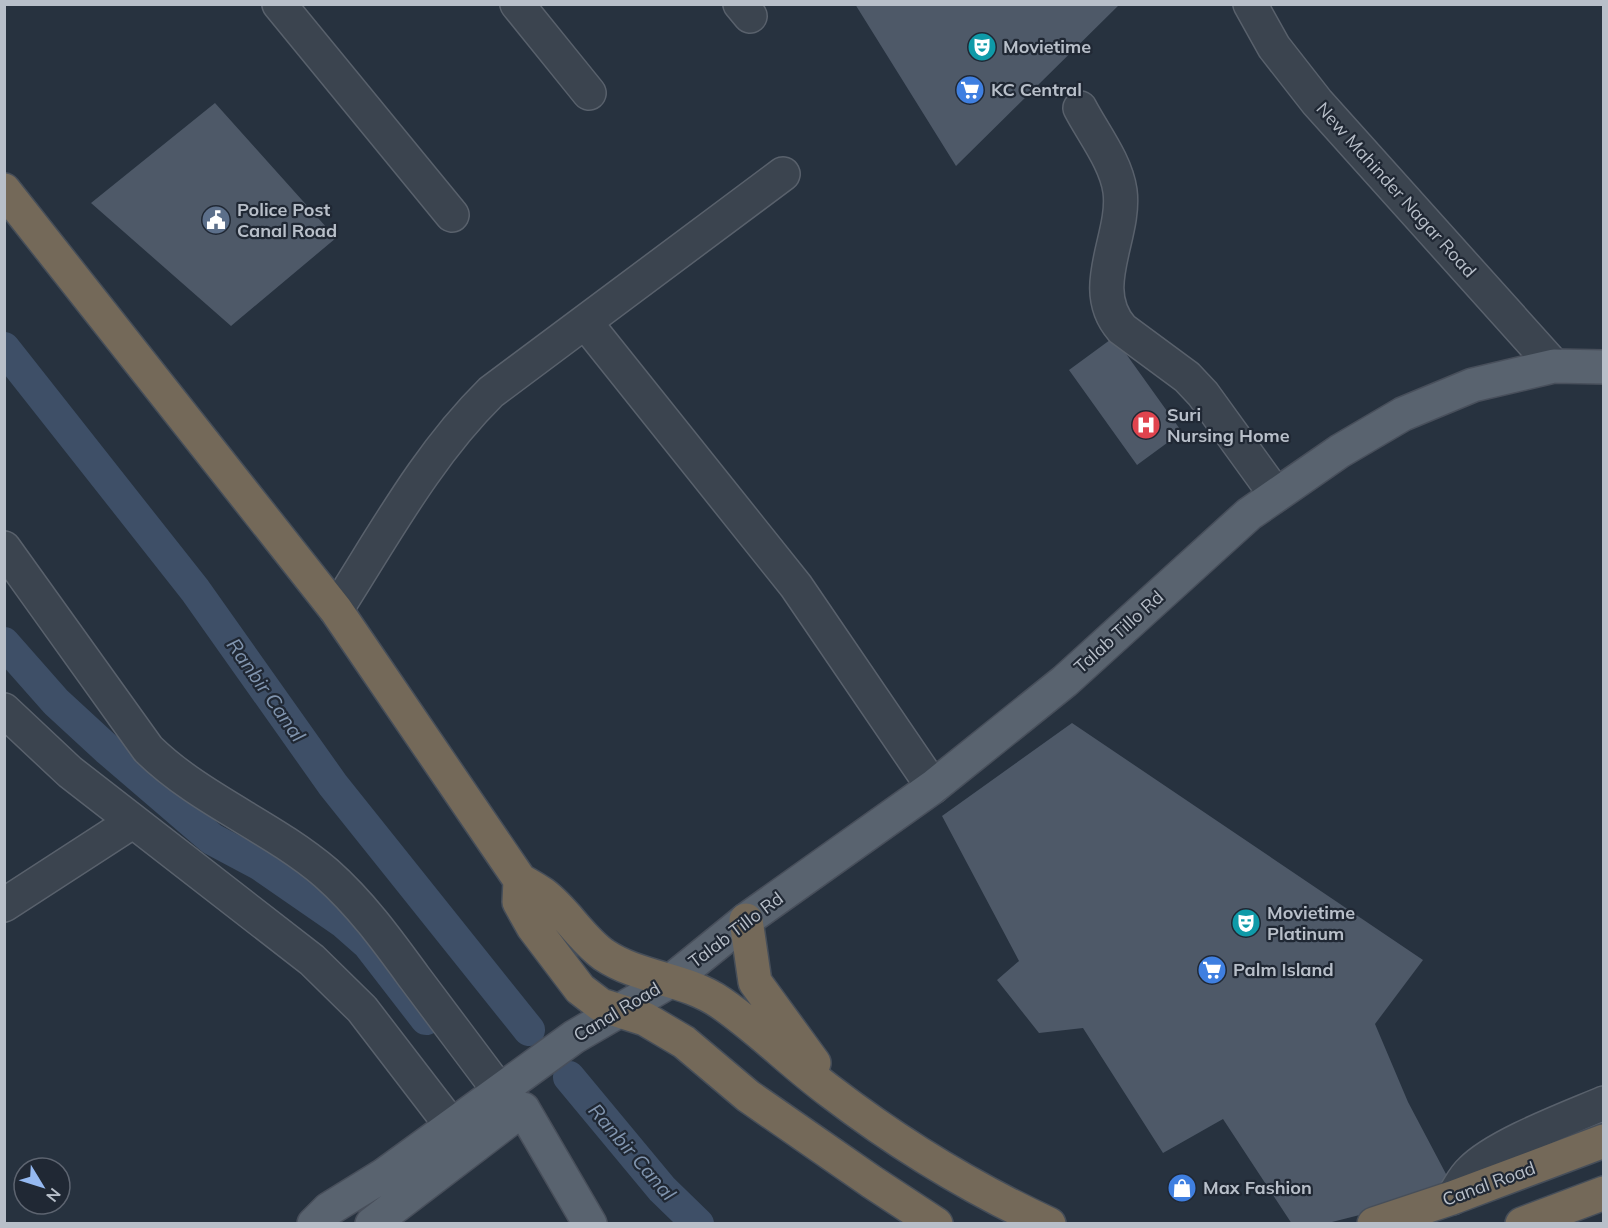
<svg xmlns="http://www.w3.org/2000/svg" width="1608" height="1228" viewBox="0 0 1608 1228" font-family="Mulish,sans-serif">
<rect width="100%" height="100%" fill="#27323f"/>
<g fill="none" stroke-linecap="round" stroke-linejoin="round">
<path stroke="#3e4f67" stroke-width="32" d="M4 348 195 590 333 785 529 1030
M4 643 56 702 107 749 212 839 259 864 343 922 368 944 426 1019
M569 1077 662 1189 698 1224"/>
</g>
<path fill="#4e5968" d="M855 4H1120L956 166Z
M215 103 336 238 231 326 91 203Z
M1114 337 1182 432 1137 465 1069 370Z
M1072 723 1423 960 1375 1024 1408 1102 1455 1191 1324 1224H1292L1223 1119 1163 1153 1083 1028 1039 1033 997 980 1019 961 942 816Z"/>
<g fill="none" stroke-linecap="round" stroke-linejoin="round">
<g stroke="#59616c" stroke-width="36">
<path id="minor" d="M279 4 452 215
M517 4 589 93
M740 4 750 16
M1250 4 1274 47 1317 102 1554 366
M1080 108C1093 133 1116 162 1120 191 1126 237 1086 288 1122 329L1187 377 1203 394 1276 495
M585 322 796 586 933 787
M4 548 148 749C200 800 271 826 326 873 361 904 387 940 414 977 442 1014 470 1052 498 1089
M336 610C384 535 427 455 491 392L783 174
M4 710 70 772 312 960 362 1009 451 1125
M4 905 132 822
M1452 1198C1458 1190 1463 1178 1471 1171 1496 1145 1569 1118 1604 1103"/>
</g>
<g stroke="#484f5b" stroke-width="36">
<path id="major" d="M314 1224 329 1209 384 1175 574 1037 672 980 746 920 933 787 1065 681 1249 514 1340 451 1403 414 1473 385 1554 366 1604 367
M372 1224 523 1109 590 1224"/>
</g>
<g stroke="#464e59" stroke-width="36">
<path id="highway" d="M4 190 336 610 520 880C527 884 536 889 543 894 566 911 580 938 604 955 640 979 685 978 721 1003 760 1030 793 1064 831 1092 899 1144 971 1188 1049 1224
M520 880 519 902 533 927 580 989 601 1005 645 1019 684 1042 748 1096 872 1182 936 1224
M746 920 755 982 814 1063
M1374 1224 1452 1198 1604 1141
M1522 1224 1604 1193"/>
</g>
<use href="#minor" stroke="#3b444f" stroke-width="33"/>
<use href="#major" stroke="#59636f" stroke-width="33"/>
<use href="#highway" stroke="#746959" stroke-width="33"/>
</g>
<defs>
<g id="theatre-disc" transform="scale(1.5)"><circle r="9.5" fill="#0f9aa8" stroke="#202834"/><path d="M-5-5.5Q0-4 5-5.5V0Q5 5 0 6Q-5 5-5 0ZM-3.3-2.5H-1v1.5H-3.3ZM1-2.5H3.3v1.5H1ZM-2.8 1Q0 5.5 2.8 1Z" fill="#fff"/></g>
<g id="supermarket-disc" transform="scale(1.5)"><circle r="9.5" fill="#3f7fe0" stroke="#202834"/><path d="M-6-5.5h2.5l.6 2H6L4.5 2H-2.5L-4.4-4H-6ZM-1.5 3.2a1.3 1.3 0 1 0 .1 0ZM3 3.2a1.3 1.3 0 1 0 .1 0Z" fill="#fff"/></g>
<g id="civic-disc" transform="scale(1.5)"><circle r="9.5" fill="#5c6f8a" stroke="#202834"/><path d="M-.6-6.5H3V-4.5H.6V-3L4-1V1h2V6H-6V1h2V-1L-.6-3ZM-1.2 2.5V6h2.4V2.5Z" fill="#fff"/></g>
<g id="hospital-disc" transform="scale(1.5)"><circle r="9.5" fill="#e0444e" stroke="#202834"/><path d="M-5-5h3v3.5h4V-5h3V5h-3V1.5h-4V5h-3Z" fill="#fff"/></g>
<g id="shop-disc" transform="scale(1.5)"><circle r="9.5" fill="#3f7fe0" stroke="#202834"/><path d="M-5-2.5h2.3a2.7 3.5 0 0 1 5.4 0H5L5.5 6h-11ZM-1.5-2.5h3a1.5 2.3 0 0 0-3 0Z" fill="#fff"/></g>
</defs>
<g fill-rule="evenodd">
<use href="#theatre-disc" x="982" y="47"/>
<use href="#supermarket-disc" x="970" y="90"/>
<use href="#civic-disc" x="216" y="220"/>
<use href="#hospital-disc" x="1146" y="425"/>
<use href="#theatre-disc" x="1246" y="923"/>
<use href="#supermarket-disc" x="1212" y="970"/>
<use href="#shop-disc" x="1182" y="1188"/>
</g>
<g text-anchor="middle" stroke-width="4.5" stroke-linejoin="round" paint-order="stroke">
<g font-size="18" font-weight="bold" fill="#b8bfc9" stroke="#202834" text-anchor="start">
<text x="1003" y="53">Movietime</text>
<text x="991" y="96">KC Central</text>
<text x="237" y="216">Police Post<tspan x="237" dy="21">Canal Road</tspan></text>
<text x="1167" y="421">Suri<tspan x="1167" dy="21">Nursing Home</tspan></text>
<text x="1267" y="919">Movietime<tspan x="1267" dy="21">Platinum</tspan></text>
<text x="1233" y="976">Palm Island</text>
<text x="1203" y="1194">Max Fashion</text>
</g>
<g font-size="18" fill="#b8bfc9" stroke="#202834">
<text transform="translate(1396 190) rotate(48)" y="6">New Mahinder Nagar Road</text>
<text transform="translate(1119 632) rotate(-42)" y="6">Talab Tillo Rd</text>
<text transform="translate(736 930) rotate(-37)" y="6">Talab Tillo Rd</text>
<text transform="translate(617 1012) rotate(-31)" y="6">Canal Road</text>
<text transform="translate(1489 1184) rotate(-20)" y="6">Canal Road</text>
</g>
<g font-size="20" font-style="italic" fill="#8195af" stroke="#202834">
<text transform="translate(266 690) rotate(55)" y="7">Ranbir Canal</text>
<text transform="translate(632 1152) rotate(49)" y="7">Ranbir Canal</text>
</g>
</g>
<rect width="1608" height="1228" fill="none" stroke="#b8bfc9" stroke-width="12"/>
<g transform="translate(42 1186) rotate(128)"><circle r="28" fill="#202834" stroke="#5d6470" stroke-width="1.5"/>
<path d="M0-4.5L10 22L0 15L-10 22Z" fill="#95b9f1"/>
<text y="-9" font-size="16" font-weight="bold" text-anchor="middle" fill="#b8bfc9">N</text>
</g>
</svg>
